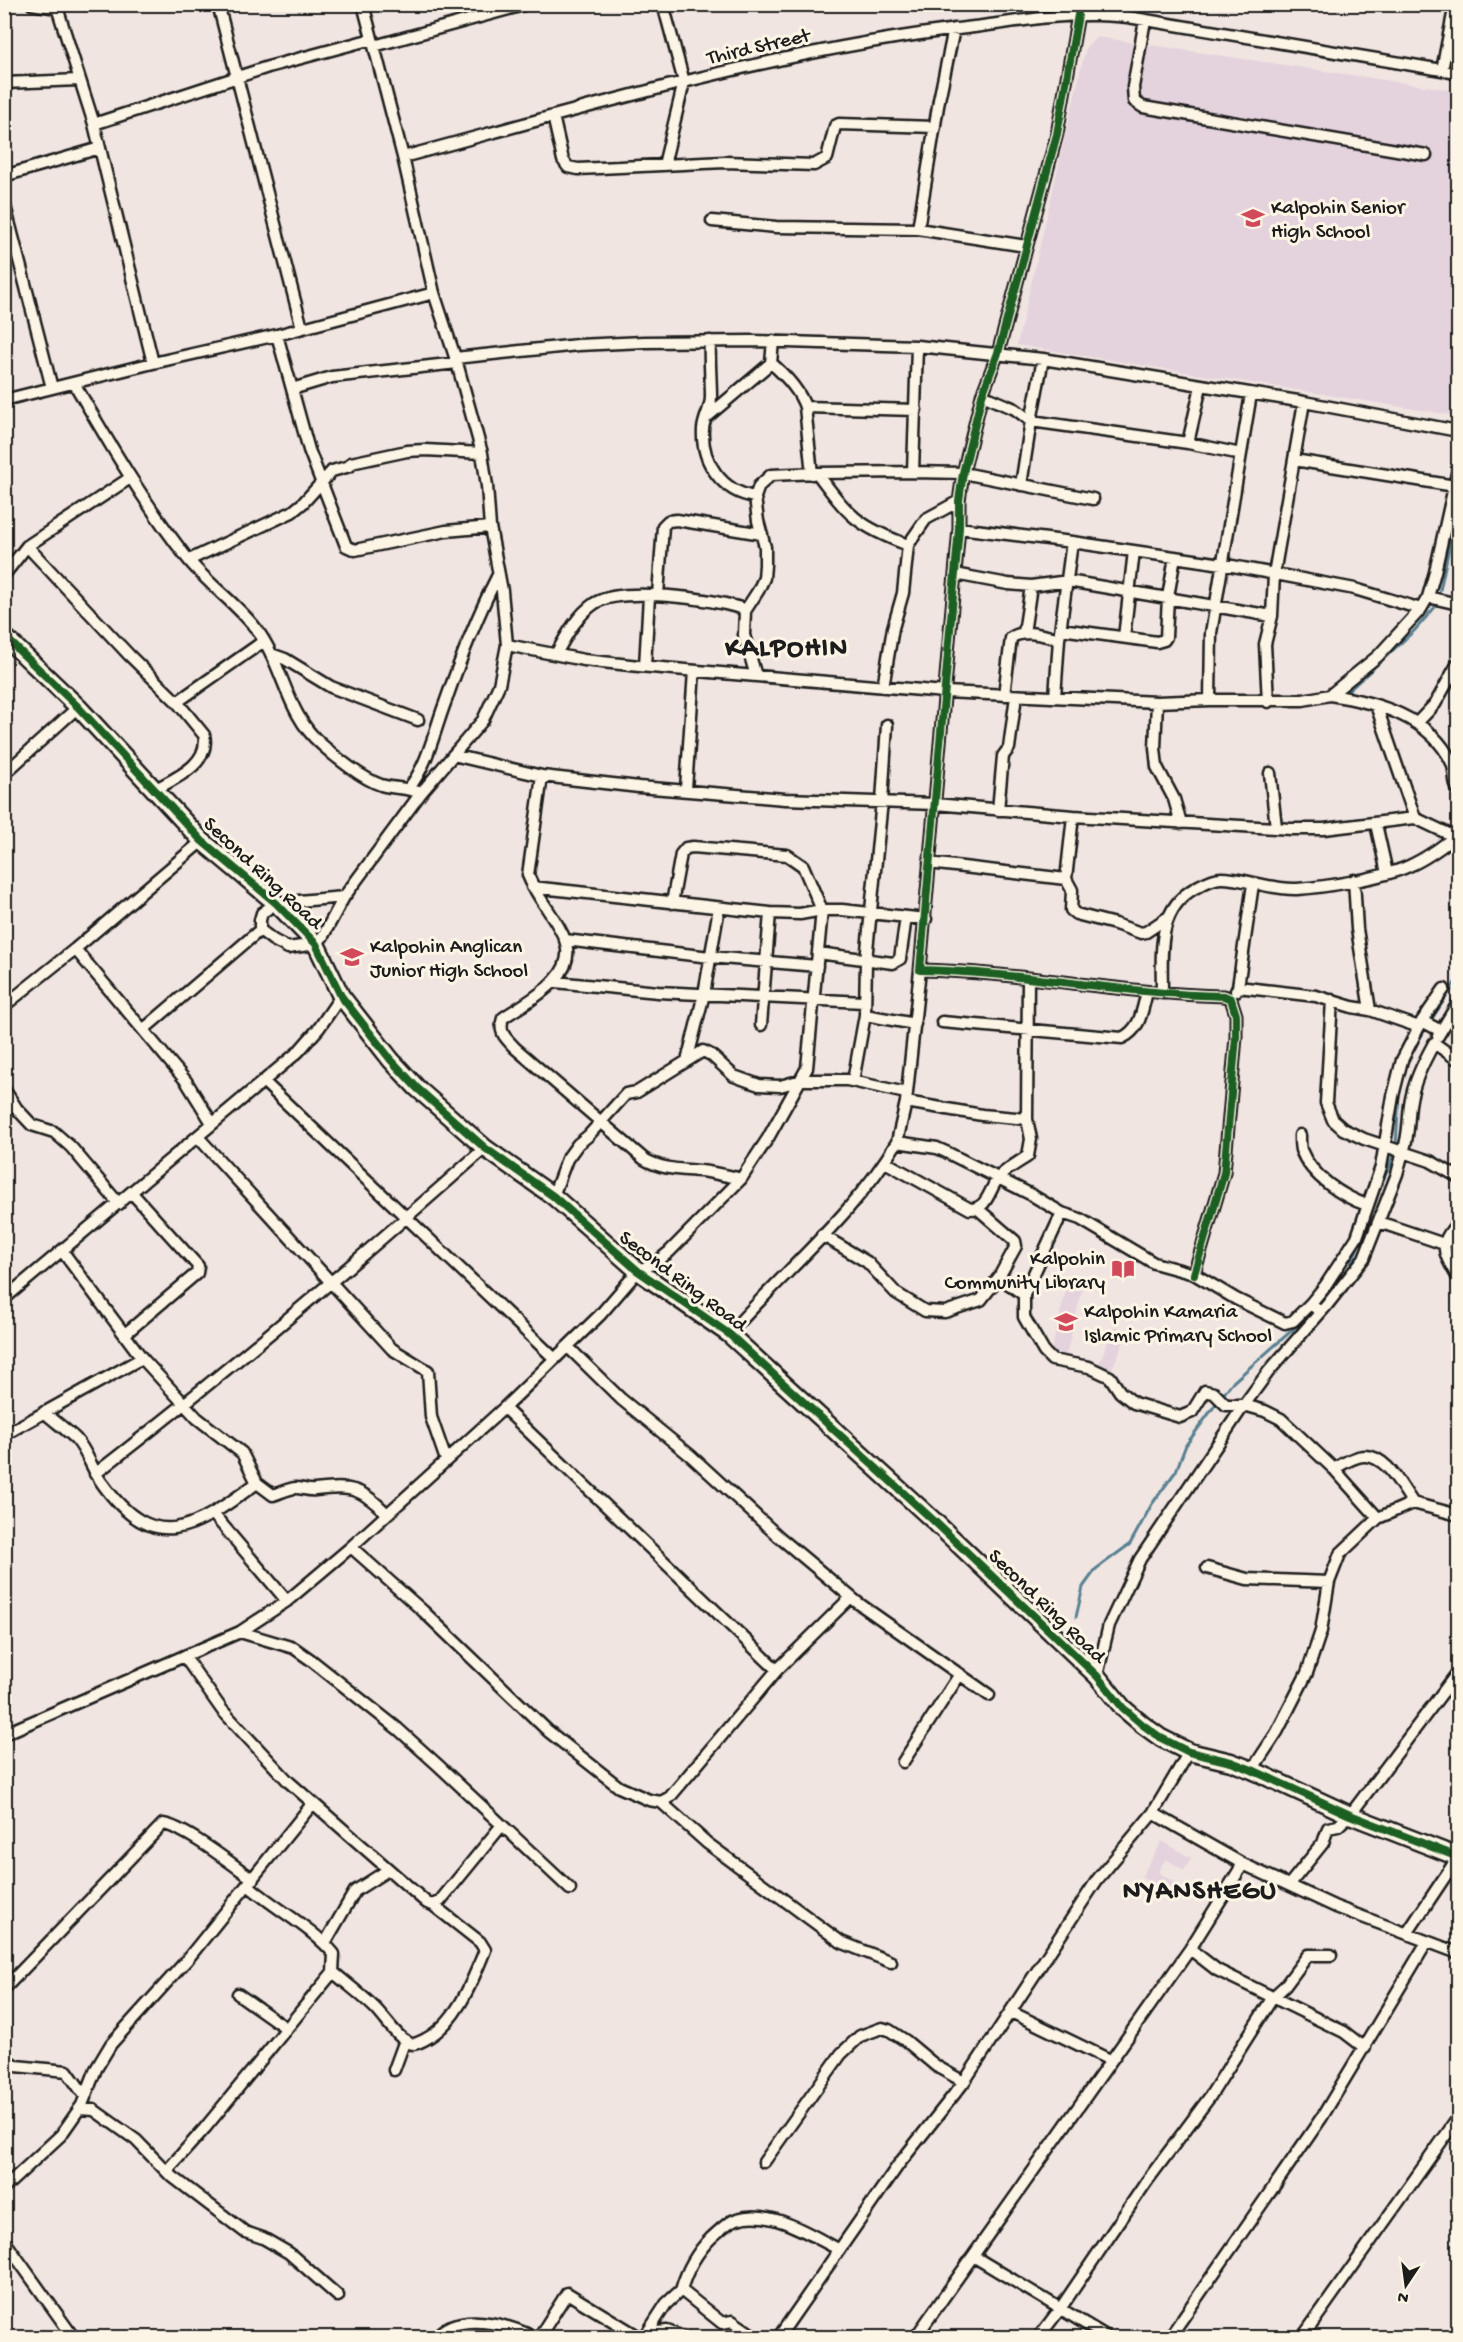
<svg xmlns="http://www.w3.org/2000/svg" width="1463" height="2342" viewBox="0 0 1463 2342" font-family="'Gochi Hand',sans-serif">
<rect width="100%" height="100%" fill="#f1e5e1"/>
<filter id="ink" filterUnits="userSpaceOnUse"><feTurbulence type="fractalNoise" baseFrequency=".0167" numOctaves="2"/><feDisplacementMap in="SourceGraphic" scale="12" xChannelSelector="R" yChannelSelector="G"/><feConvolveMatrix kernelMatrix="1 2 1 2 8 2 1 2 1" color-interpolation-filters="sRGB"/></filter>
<g filter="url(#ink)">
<path fill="#e4d2dd" d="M1097 37 1458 91V416L1017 345 1086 47Z
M1067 1285 1082 1289 1065 1360 1050 1356Z
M1115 1326 1128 1332 1111 1371 1098 1365Z
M1162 1841 1191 1858 1184 1870 1166 1859 1158 1872 1175 1883 1169 1894 1141 1877Z"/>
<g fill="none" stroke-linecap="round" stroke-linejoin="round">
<path stroke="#588192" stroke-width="3" d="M1440 590 1458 506
M1345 694 1414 631 1436 606
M1430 1022 1458 978
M1417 1042 1427 1027
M1396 1146 1399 1093
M1378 1190 1390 1166 1394 1152
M1319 1306 1349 1269 1360 1242
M1222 1396 1232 1383 1314 1311
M1076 1617 1083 1587 1096 1569 1130 1544 1152 1504 1176 1471 1186 1445 1218 1401"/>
<g stroke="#1c1c1c" stroke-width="15">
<path id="street" d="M32 4 57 8
M56 4 94 124 153 363
M218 4 302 328
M663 4 684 82 664 165
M1078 15 1057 134 998 353 982 395 963 473 959 501V528L920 970C1022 972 1122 994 1224 996L1231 999 1236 1015V1037L1224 1173 1194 1274
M1145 20 1133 87 1134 101 1143 107 1426 155
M374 46 527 4
M1442 70 1458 74
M4 83 79 80
M553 116 563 160 568 167 578 169 725 162 814 165 827 158 835 126 839 124 935 127
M94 124 268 67 372 39
M403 157C592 106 780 49 974 27 1014 22 1056 14 1096 15 1107 15 1117 16 1128 17L1442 70 1455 4
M4 176 100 148
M4 202 52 388
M712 221 776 227 918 229 1026 246
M918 229 939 100 954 29
M277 335 309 450 346 546 355 550 446 531 490 527
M710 341C709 360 711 379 711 397 711 408 704 418 703 429 701 462 722 492 755 497L759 486 771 475 817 473C849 516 857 526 908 545
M773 341 771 363C785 375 799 389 805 407L812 474
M455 358 578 345 644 342 753 341 917 346 1043 359 1304 402 1458 431
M1043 359 1031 421 1188 443 1241 454
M74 383C109 443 144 503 187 558 208 585 237 603 257 630 284 666 286 714 321 744 335 757 363 779 381 785 395 789 407 787 421 793
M292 389 332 377 457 363
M982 395 1015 409 1031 421 1021 485
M4 400 153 363 277 335 434 293
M805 407 916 410
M707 417 771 363
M1188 443 1201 386
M1294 460 1455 486
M913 472 917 346
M817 473 913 472 963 473 1093 499
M755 497 758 521 765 547V565L764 578 758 591 745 611 744 635 756 676
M959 528 1072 542 1222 564 1355 589 1421 609
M27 546 129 655 177 702 204 735C211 764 174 779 154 790
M189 560 292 512 303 503 332 471 350 466 351 463 407 451 425 450 482 453
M955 574 1008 584 1031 586 1068 581 1272 616
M4 575 27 546 130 478
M658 595 663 526 668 521 677 520 762 534
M1428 597 1458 604
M1061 629 1157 642 1164 640 1166 637 1168 597 1175 557
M1024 633 1031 586
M1124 637 1134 551
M507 645 584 660 639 666 945 692 1157 702 1210 700H1303L1330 695 1378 656 1421 609 1428 597 1435 572 1458 469
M271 654 285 659 331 687 418 720
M556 654C566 636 577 615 595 603 623 586 710 599 741 608L745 611
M645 666 649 596
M883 687 893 628 903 593 908 545 926 519 959 501
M1004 695 1011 638C1023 628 1046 636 1059 639
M1330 695C1376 702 1431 717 1452 763 1456 772 1453 781 1458 790
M1055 697 1059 639 1072 542
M1210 700 1211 633 1251 394
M177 702 264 641
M1157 702 1155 748 1157 767 1174 799 1181 823
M1268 702 1265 644 1272 616 1274 574 1304 402
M1376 705 1415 818
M1417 723 1435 704 1458 663
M453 755 542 776 639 787 785 799 935 804 1073 816 1291 829H1324L1415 818 1455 837
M1270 773 1276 827
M4 774 78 707
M542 776 528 875C537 899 557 918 565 940 579 978 527 1001 503 1018 498 1033 506 1038 515 1048L644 1159C664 1171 686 1169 708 1172 719 1174 730 1176 741 1179
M409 788C428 764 434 732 445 703 460 660 477 616 498 575
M686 789 694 671
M998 810 1003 756 1009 748 1016 696
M1376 824 1387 873
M929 863 1066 879 1073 816
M1066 879 1072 890 1071 910 1076 914 1115 924 1141 933 1146 932 1167 918
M1354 880 1357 929 1370 1010
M532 887 770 913 800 914 822 910H842L926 919
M344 897 276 903 262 913 260 920V930L273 940 288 948 316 944 323 936 344 897 421 793 483 720 499 685 507 645 502 591 490 527 487 486 482 453 457 363 434 293 403 157 363 4
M565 940 710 957 817 966
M75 949 186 1081 212 1123
M818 953 893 963 900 959 906 917
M920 970 906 1102 897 1142 937 1148 946 1152 1030 1194 1062 1213 1080 1219 1154 1263 1194 1274 1236 1299 1285 1323 1293 1321 1311 1303 1320 1313
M555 982 658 992 864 1002
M1238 987 1316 996 1352 1007 1370 1010 1419 1027
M1236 991 1238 987 1253 884
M1162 993C1162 954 1156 910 1195 888 1203 884 1212 878 1221 878 1244 878 1271 890 1297 889 1326 887 1383 878 1409 866 1427 858 1442 847 1458 834
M4 1006 75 949 202 841
M865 1015 915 1024
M942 1022 1122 1038C1141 1029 1142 1010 1147 992
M761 1025 770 913
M143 1030 260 930
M1441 1031 1422 1021 1444 989
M1438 1036 1458 1003
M1458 1060 1434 1043C1423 1063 1413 1083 1410 1105 1408 1122 1409 1136 1403 1152L1430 1161 1458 1177
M687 1061 704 994 719 908
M263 1081 555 1359
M853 1081 865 1015 866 960 882 801 887 725
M4 1089 17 1109 32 1125 54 1132 71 1147 119 1204
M906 1102 982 1115 1027 1119
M1300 1135C1300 1139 1300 1146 1301 1150 1311 1176 1343 1197 1367 1205
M198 1137 392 1349 428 1371 431 1417 446 1460
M885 1162 970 1209C989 1209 989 1187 1000 1176 1008 1168 1019 1162 1028 1156L1031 1139 1027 1119 1028 978
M553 1196 567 1159 578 1144 588 1136 626 1094 637 1092 703 1051 711 1055 734 1076 759 1085 780 1086 802 1080H847L906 1093
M1062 1213 1024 1295V1317L1044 1352 1052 1360 1089 1367 1110 1377 1120 1392 1134 1403 1180 1417 1192 1412 1205 1391 1214 1393 1226 1405H1244L1265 1411 1281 1419 1334 1469 1378 1518
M1379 1222 1444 1244
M1458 1223C1436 1245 1445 1254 1458 1278
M822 1235 867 1262 896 1293 925 1311 945 1312 981 1300 999 1277 1016 1246 1015 1241 978 1209
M63 1252 142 1358 197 1418 242 1453 257 1483 273 1495C280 1493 289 1488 296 1488 303 1488 308 1491 315 1490 352 1486 360 1487 387 1514
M999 1277 1024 1295
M4 1299 298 1052 319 1028 341 996
M1311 1303 1325 1286 1357 1237 1381 1167 1393 1096 1402 1060 1422 1021
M125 1334 197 1273 198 1266 132 1193
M729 1334C784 1271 854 1215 897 1142
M568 1347 621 1399 691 1456 778 1536 858 1603 989 1695
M504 1408 777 1670
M44 1412C54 1421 66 1429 76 1439 87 1451 92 1470 102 1483 156 1558 196 1527 257 1483
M4 1435 142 1358
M1334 1469C1342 1464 1355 1456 1364 1456 1387 1455 1401 1487 1413 1503
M95 1474C229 1371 358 1261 485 1148
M214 1515 287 1601
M351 1547 423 1611 548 1731 619 1787 649 1800 661 1802 670 1797 777 1670 851 1597
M1207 1568 1247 1579 1329 1582
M240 1632 294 1648 311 1660 398 1729 439 1766 570 1889
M184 1656 222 1710 289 1782 427 1903 433 1905 440 1901 502 1825
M1097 1676 1109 1625 1140 1559 1244 1405 1269 1371 1327 1305 1364 1258 1397 1174 1403 1152 1364 1139 1343 1129 1333 1120 1326 1103 1332 1000
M4 1734 240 1632 287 1601 351 1547 504 1408 600 1315 638 1271 658 1261 669 1252 741 1179 768 1138 807 1068 822 910 803 866 787 855 693 847 686 848 681 854 672 903
M903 1762 960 1674
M1252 1770 1277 1732 1307 1673 1321 1631 1329 1582 1340 1554 1378 1518 1413 1503 1458 1515
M661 1802 707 1843 841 1942 891 1962
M1153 1813 1243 1864 1336 1907 1458 1953
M1289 1885 1323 1843 1328 1828 1338 1826 1350 1815 1458 1672
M1408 1932 1458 1857
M325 1943 355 1891 388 1870
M1190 1949 1217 1970 1344 2032 1365 2048
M333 1972C347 1984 362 1995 375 2008 386 2019 394 2034 407 2042 413 2046 418 2043 424 2040 457 2023 472 1982 485 1950L480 1942 433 1905
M4 1989 163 1824C185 1827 233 1865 253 1879
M238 1994 286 2028
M1011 2012 1110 2060
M4 2058 16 2066 67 2071 85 2096
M394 2070 405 2040
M79 2109 94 2110 136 2140 169 2174 171 2166 205 2128 333 1972 334 1954C313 1928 274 1908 248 1885
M764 2162 841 2054 860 2036 882 2028 889 2030 906 2041 936 2066 964 2082
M169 2174 245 2232 263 2238 289 2253 338 2296
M4 2188 61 2135 82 2105 96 2069 111 2044 186 1961 313 1803
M4 2240 74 2338
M973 2256 1109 2338
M647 2333 667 2331 686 2338
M435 2338C458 2310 506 2324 534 2337L541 2334 567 2293 641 2338
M644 2338 666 2304 681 2290
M757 2338 732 2321 722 2323 681 2290C687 2269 696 2253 711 2238 719 2231 727 2222 737 2219 771 2208 810 2235 838 2249
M778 2338 899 2164 964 2082 1097 1880 1153 1813 1189 1752
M915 2338 1190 1949 1243 1864
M1038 2338 1060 2309 1147 2181 1209 2098 1273 1997 1285 1986 1308 1955H1331
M1169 2338 1322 2117 1427 1942
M1302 2338 1458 2118"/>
</g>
<g stroke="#1c1c1c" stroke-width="21">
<path id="secondary" d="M4 636 78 707 202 841 276 903 316 944 341 996 391 1060 417 1088 485 1148 553 1196 638 1271 729 1334 933 1520 1097 1676 1123 1708 1143 1725 1161 1738 1189 1752 1231 1762 1252 1770 1350 1815 1458 1857"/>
</g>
<use href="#street" stroke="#fcf5e5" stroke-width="10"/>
<use href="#secondary" stroke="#fcf5e5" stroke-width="16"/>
<g stroke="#fcf5e5" stroke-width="11">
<path id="cycleway" d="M1078 15 1057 134 998 353 982 395 963 473 959 501V528L920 970C1022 972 1122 994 1224 996L1231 999 1236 1015V1037L1224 1173 1194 1274
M4 636 78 707 202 841 276 903 316 944 341 996 391 1060 417 1088 485 1148 553 1196 638 1271 729 1334 933 1520 1097 1676 1123 1708 1143 1725 1161 1738 1189 1752 1231 1762 1252 1770 1350 1815 1458 1857"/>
</g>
<use href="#cycleway" stroke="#1b5e20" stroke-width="8"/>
</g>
</g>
<defs>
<g id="school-bare" transform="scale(1.8)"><path d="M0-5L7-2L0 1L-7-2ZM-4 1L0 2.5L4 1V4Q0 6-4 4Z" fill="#d1495b" stroke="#fcf5e5" stroke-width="2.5" paint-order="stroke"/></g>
<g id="library-bare" transform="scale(1.8)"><path d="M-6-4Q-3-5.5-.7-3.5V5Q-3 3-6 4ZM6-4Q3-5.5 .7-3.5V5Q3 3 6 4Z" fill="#d1495b" stroke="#fcf5e5" stroke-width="2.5" paint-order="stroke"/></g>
</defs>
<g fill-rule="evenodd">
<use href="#school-bare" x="1253" y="218"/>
<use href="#school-bare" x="352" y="957"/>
<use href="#library-bare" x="1123" y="1269"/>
<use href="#school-bare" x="1066" y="1322"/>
</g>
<g text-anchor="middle" stroke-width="6" stroke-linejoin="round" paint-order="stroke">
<g font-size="21" fill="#1c1c1c" stroke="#fcf5e5">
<text transform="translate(758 45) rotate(-13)" y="7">Third Street</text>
<text transform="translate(264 872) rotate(43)" y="7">Second Ring Road</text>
<text transform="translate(684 1280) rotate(37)" y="7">Second Ring Road</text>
<text transform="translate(1048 1605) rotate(44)" y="7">Second Ring Road</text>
</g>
<g font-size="21" fill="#1c1c1c" stroke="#fcf5e5" text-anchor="start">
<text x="1271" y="213">Kalpohin Senior<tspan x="1271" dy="24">High School</tspan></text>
<text x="370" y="952">Kalpohin Anglican<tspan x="370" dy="24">Junior High School</tspan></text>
<text x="1105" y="1264" text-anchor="end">Kalpohin<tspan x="1105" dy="24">Community Library</tspan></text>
<text x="1084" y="1317">Kalpohin Kamaria<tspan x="1084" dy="24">Islamic Primary School</tspan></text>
</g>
<g font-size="27" font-weight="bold" letter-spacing="1.5" fill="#1c1c1c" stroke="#fcf5e5">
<text x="787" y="655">KALPOHIN</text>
<text x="1200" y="1898">NYANSHEGU</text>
</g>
</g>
<rect width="1463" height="2342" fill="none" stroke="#fcf5e5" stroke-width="24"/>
<rect x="12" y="12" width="1439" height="2318" fill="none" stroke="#1c1c1c" stroke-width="2" filter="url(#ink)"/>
<g transform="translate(1406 2285) rotate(193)" stroke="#fcf5e5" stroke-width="4.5" paint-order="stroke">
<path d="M0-4.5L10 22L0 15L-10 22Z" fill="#1c1c1c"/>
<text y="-9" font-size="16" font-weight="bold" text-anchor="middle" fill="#1c1c1c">N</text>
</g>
</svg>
